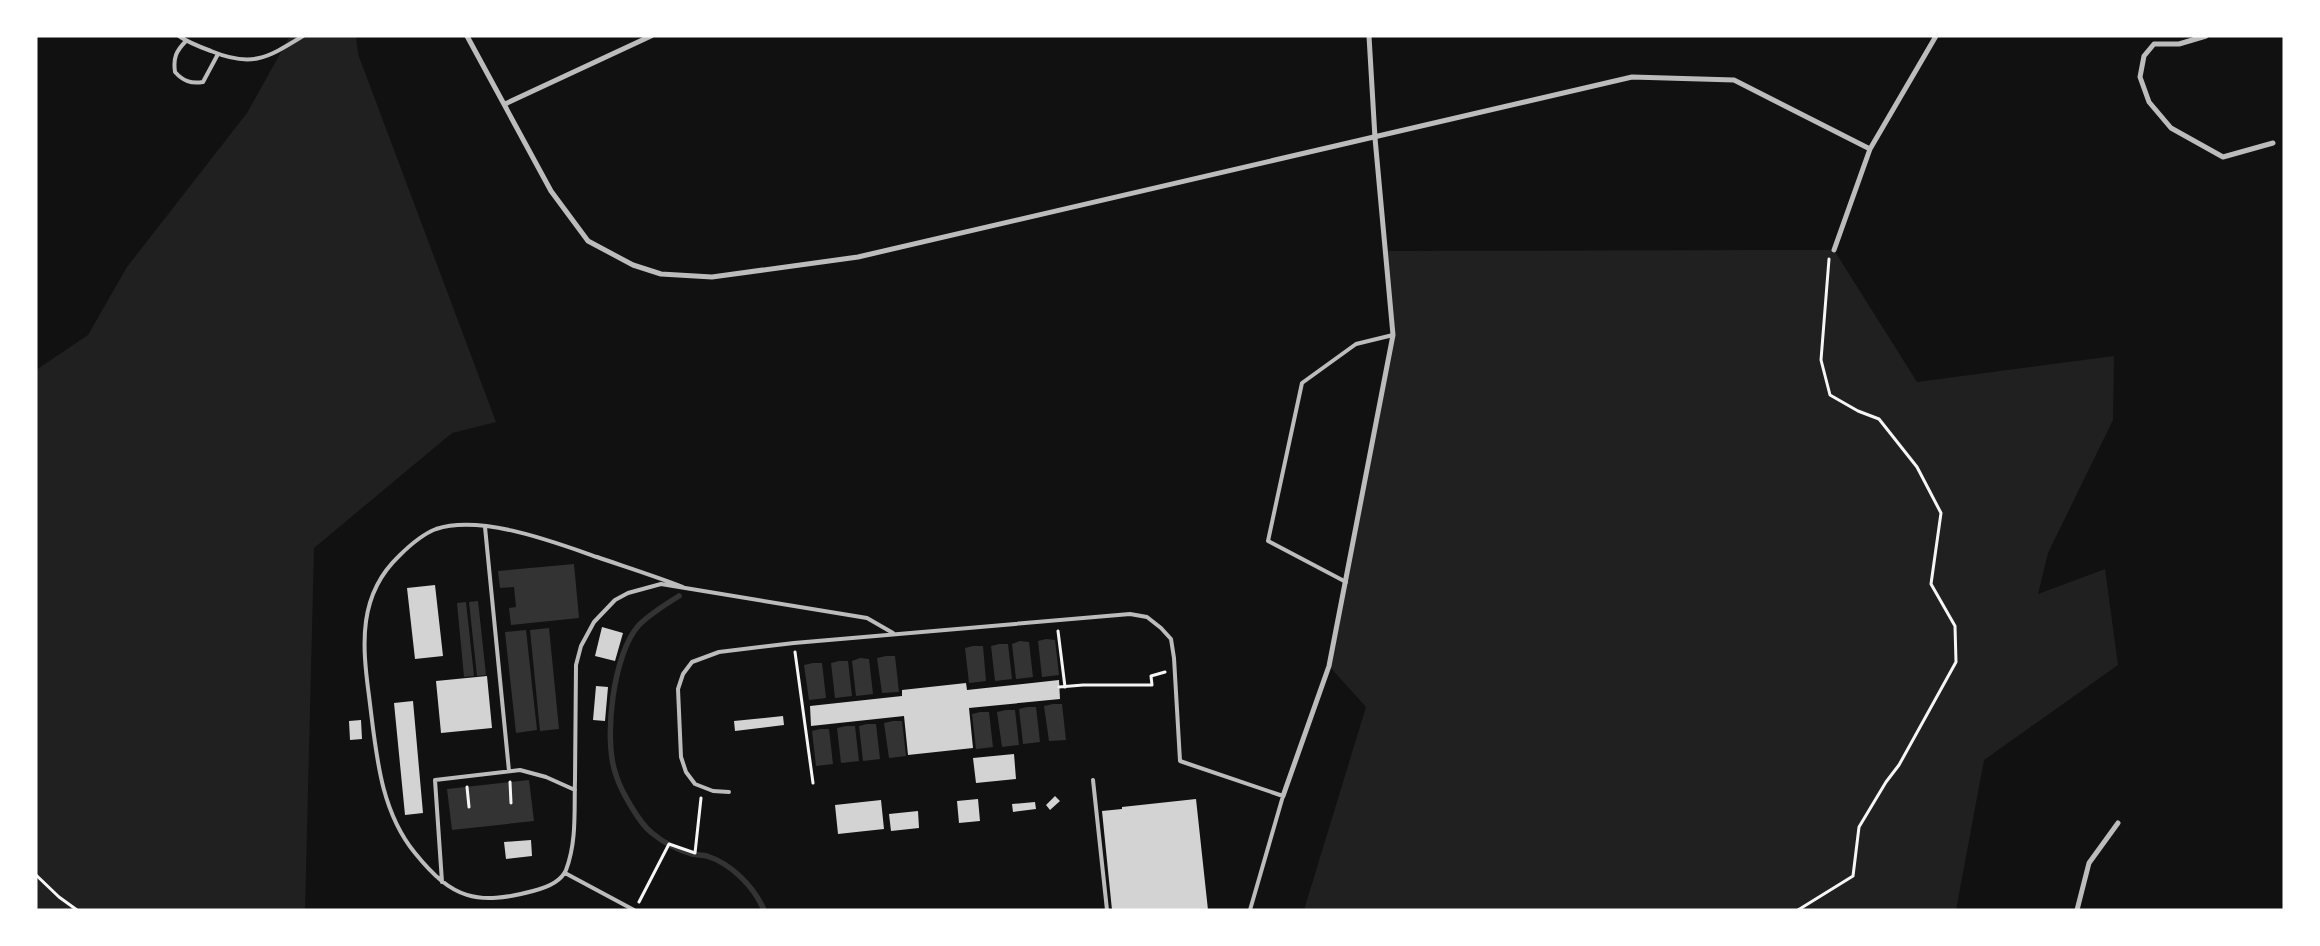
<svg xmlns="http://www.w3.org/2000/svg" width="2320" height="946" viewBox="0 0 2320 946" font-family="Spectral,serif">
<rect width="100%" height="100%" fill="#111"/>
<path fill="#202020" d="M290 36H356L358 54 496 422 452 433 314 548 305 910H36V370L88 335 127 267 247 113Z
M1834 250 1917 382 2114 356 2113 420 2048 553 2038 594 2105 569 2118 665 1984 760 1956 910H1304L1366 707 1329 666 1393 335 1385 251Z"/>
<path fill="#333" d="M574 564 579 618 511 625 509 608 516 607 514 587 500 588 498 571Z
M478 601 486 675 477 676 469 602Z
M466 602 474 676 464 677 457 603Z
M549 628 559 729 540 731 530 630Z
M526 630 537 730 516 733 505 632Z
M1046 639 1055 640 1059 675 1042 677 1038 641Z
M1020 641 1029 642 1033 677 1016 679 1012 644Z
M999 644H1008L1012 679 995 681 991 646Z
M973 646H983L986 681 969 683 965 648Z
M886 656H895L899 692 882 693 877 658Z
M860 658 869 659 873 694 856 696 852 661Z
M839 661H848L852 696 835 698 831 663Z
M813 663H822L826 698 809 700 804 665Z
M1053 704H1062L1066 740 1049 741 1044 706Z
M1027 707H1036L1040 742 1023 744 1019 709Z
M1006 710H1015L1019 745 1002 747 997 712Z
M980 712H989L993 747 976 749 972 714Z
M893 721H902L906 756 889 758 884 723Z
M867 724H876L880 759 863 761 859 726Z
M846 726H855L859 761 841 763 837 728Z
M820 729H829L833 764 816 766 812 731Z
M529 780 534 821 452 830 447 789Z"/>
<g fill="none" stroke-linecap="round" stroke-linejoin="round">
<path stroke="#333" stroke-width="5.5" d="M679 596C666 604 650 614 639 625 613 653 603 740 616 775 621 791 639 823 652 833 664 843 678 850 692 854 697 855 702 855 707 856 732 864 754 887 764 910"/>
</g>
<path fill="#d3d3d3" d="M435 585 443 656 415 659 407 588Z
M602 627 623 633 615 661 595 656Z
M487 676 492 728 441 733 436 681Z
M1059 680 1060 699 969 708 973 748 908 755 904 716 811 726 810 706 902 696V690L966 683 967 690Z
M596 686 608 687 605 721 593 720Z
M413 701 423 813 405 815 394 703Z
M783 716 784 725 735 731 734 721Z
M361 720 362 739 350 740 349 721Z
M1014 754 1016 779 976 783 973 758Z
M1055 796 1060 801 1050 810 1046 805Z
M978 799 980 821 959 823 957 801Z
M1196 799 1208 910H1112L1102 811 1122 809V807Z
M881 800 884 829 838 834 835 805Z
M1035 802 1036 809 1013 812 1012 804Z
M918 811 919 828 891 831 889 814Z
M531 840 532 856 506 859 504 842Z"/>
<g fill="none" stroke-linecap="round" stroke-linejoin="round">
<path stroke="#f5f5f5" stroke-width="3" d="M1058 631 1065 687
M795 652 813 783
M1059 687 1083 685H1152L1151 676 1165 672
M510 782 511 803
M467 787 469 807
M36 875 59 897 77 910
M639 902 669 844 695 853 701 798
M1798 910 1853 876 1859 827 1886 782 1899 765 1956 662 1955 626 1931 584 1941 513 1917 467 1879 419 1858 411 1830 395 1821 360 1829 259"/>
<path stroke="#bcbcbc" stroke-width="4" d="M179 36C189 43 200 47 211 51 252 68 267 58 303 36
M186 41C176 51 173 58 175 72 183 81 191 84 203 82L218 54
M485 527 509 771
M1346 582 1268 541 1302 383 1356 344 1393 335
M683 587C655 576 626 567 597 557 554 542 481 514 436 529 423 534 409 546 399 556 358 595 362 644 369 696 376 750 379 809 415 853 452 899 477 906 533 891 545 888 561 882 566 870 577 841 574 810 575 780 575 742 576 703 576 665L581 646 594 622 615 600 628 593 661 584 867 618 893 633
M1093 780 1107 910
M729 792 713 791 695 784 686 772 681 757 678 689 683 674 692 662 719 652 794 643 1130 614 1147 617 1161 628 1171 639 1174 658 1180 761 1283 796 1250 910
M565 873 634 910
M442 882 435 780 520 770 546 777 575 790"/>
<path stroke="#bcbcbc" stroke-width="5" d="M467 36 551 191 588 241 633 265 661 274 712 277 858 257 1632 77 1734 80 1870 149
M2206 36 2179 44H2154L2144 56 2140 77 2149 102 2171 128 2223 157 2273 143
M505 104 651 36
M1834 250 1870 149 1936 36
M1283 796 1329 666 1393 335 1375 138 1369 36
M2077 910 2089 863 2118 823"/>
</g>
<rect width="2320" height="946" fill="none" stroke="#ffffff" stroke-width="75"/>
</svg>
